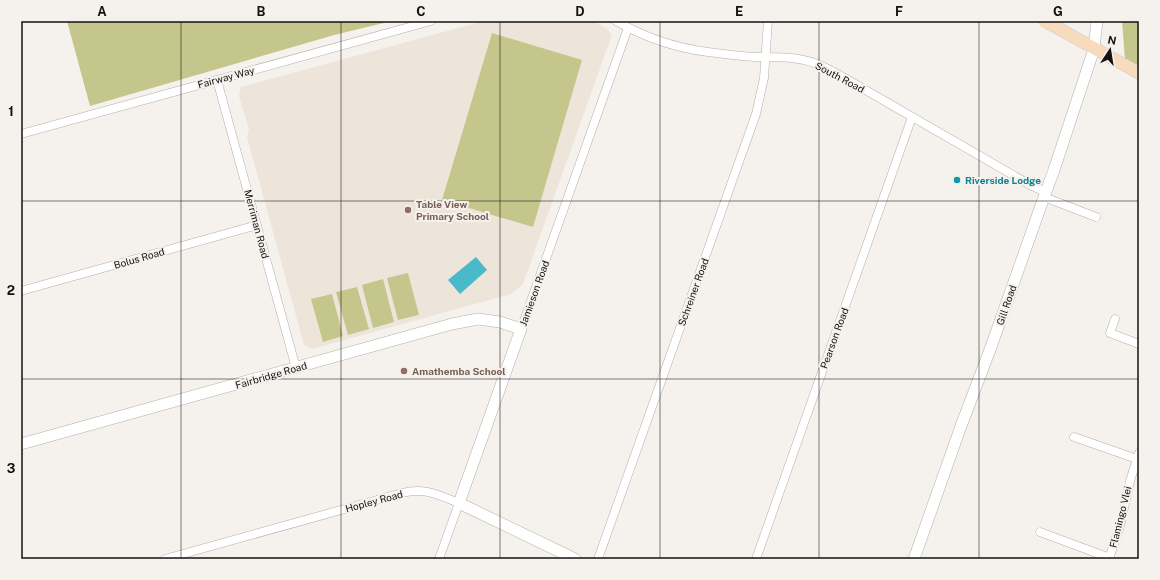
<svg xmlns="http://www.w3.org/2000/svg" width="1160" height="580" viewBox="0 0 1160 580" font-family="'Public Sans',sans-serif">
<rect width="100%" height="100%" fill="#f5f1ed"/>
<path fill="#ede5da" d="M484 21H593L607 29 612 35 523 284 511 294 312 349 304 345 247 137 249 129 247 123 239 96 241 87Z"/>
<path fill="#c4c68b" d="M67 21H392L334 35 90 106Z
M1122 21H1139V67L1125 60Z
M492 33 582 60 533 227 442 200Z
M408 273 419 315 398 320 387 278Z
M383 279 394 322 373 328 362 285Z
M357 287 369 329 348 335 336 292Z
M332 294 343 336 323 342 311 299Z"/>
<path fill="#49baca" d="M476 257 487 270 460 294 448 280Z"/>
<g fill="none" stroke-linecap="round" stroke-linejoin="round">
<g stroke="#b3b0ab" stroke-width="9">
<path id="street" d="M616 21C644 37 676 48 708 52 723 54 738 56 754 57 774 57 798 56 817 64 824 67 830 70 836 73L1032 186 1046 192
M217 80 296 368
M21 134 431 21
M1044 197 1096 217
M21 291 257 225
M1115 319 1110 333 1139 344
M521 329 628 28
M1074 437 1137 459
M1040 532 1110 558
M165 559 402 493C425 487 438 495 459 503L439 559
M598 559 756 114 764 78 768 21
M756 559 912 117
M1109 559 1120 526 1130 481 1139 453"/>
</g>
<g stroke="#b3b0ab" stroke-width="12">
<path id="secondary" d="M21 444 452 324 478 319 500 322 521 329 459 503 575 559
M914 559 961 426 991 347 1044 197 1054 170 1094 49 1097 21"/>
</g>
<g stroke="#d0d0cf" stroke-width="13">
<path id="primary" d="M1045 21 1139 73"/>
</g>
<use href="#street" stroke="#fff" stroke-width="8"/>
<use href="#secondary" stroke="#fff" stroke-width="11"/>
<use href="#primary" stroke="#f8dabc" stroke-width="12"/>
</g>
<path fill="none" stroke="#131211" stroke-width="1" stroke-opacity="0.55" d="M181 21V559M341 21V559M500 21V559M660 21V559M819 21V559M979 21V559M21 201H1139M21 379H1139"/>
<circle fill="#0f9aa8" stroke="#f5f1ed" stroke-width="1.5" cx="957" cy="180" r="4"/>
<g fill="#8d6e63" stroke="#f5f1ed" stroke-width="1.5">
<circle cx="408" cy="210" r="4"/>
<circle cx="404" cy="371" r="4"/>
</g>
<g text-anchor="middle" stroke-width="4" stroke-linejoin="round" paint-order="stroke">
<g font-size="10" fill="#131211" stroke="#f5f1ed">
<text transform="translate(226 77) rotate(-15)" y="4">Fairway Way</text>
<text transform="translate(840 77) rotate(28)" y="4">South Road</text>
<text transform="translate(257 224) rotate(75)" y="4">Merriman Road</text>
<text transform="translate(139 258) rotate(-16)" y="4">Bolus Road</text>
<text transform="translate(693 292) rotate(-70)" y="4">Schreiner Road</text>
<text transform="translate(534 293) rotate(-70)" y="4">Jamieson Road</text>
<text transform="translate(1006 305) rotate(-71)" y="4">Gill Road</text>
<text transform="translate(834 338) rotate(-70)" y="4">Pearson Road</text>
<text transform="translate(271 375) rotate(-16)" y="4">Fairbridge Road</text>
<text transform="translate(374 501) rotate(-15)" y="4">Hopley Road</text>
<text transform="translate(1120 517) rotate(-76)" y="4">Flamingo Vlei</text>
</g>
<g font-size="10" font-weight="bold" fill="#0d838f" stroke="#f5f1ed" text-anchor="start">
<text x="965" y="184">Riverside Lodge</text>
</g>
<g font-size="10" font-weight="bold" fill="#785e54" stroke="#f5f1ed" text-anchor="start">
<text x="416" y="208">Table View<tspan x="416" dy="12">Primary School</tspan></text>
<text x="412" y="375">Amathemba School</text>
</g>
</g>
<rect width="1160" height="580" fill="none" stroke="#f5f1ed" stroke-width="44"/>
<g transform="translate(1110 50) rotate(12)" stroke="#f5f1ed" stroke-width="3" paint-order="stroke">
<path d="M0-3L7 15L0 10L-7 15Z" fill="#131211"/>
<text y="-6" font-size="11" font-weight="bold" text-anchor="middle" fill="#131211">N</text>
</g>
<rect x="22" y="22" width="1116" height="536" fill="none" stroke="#131211" stroke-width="1.5"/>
<g font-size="13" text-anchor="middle" font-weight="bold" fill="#131211">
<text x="102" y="16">A</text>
<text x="261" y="16">B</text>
<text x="421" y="16">C</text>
<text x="580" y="16">D</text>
<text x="739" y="16">E</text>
<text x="899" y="16">F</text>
<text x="1058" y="16">G</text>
<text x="11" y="116">1</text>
<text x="11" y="295">2</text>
<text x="11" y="473">3</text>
</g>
</svg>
